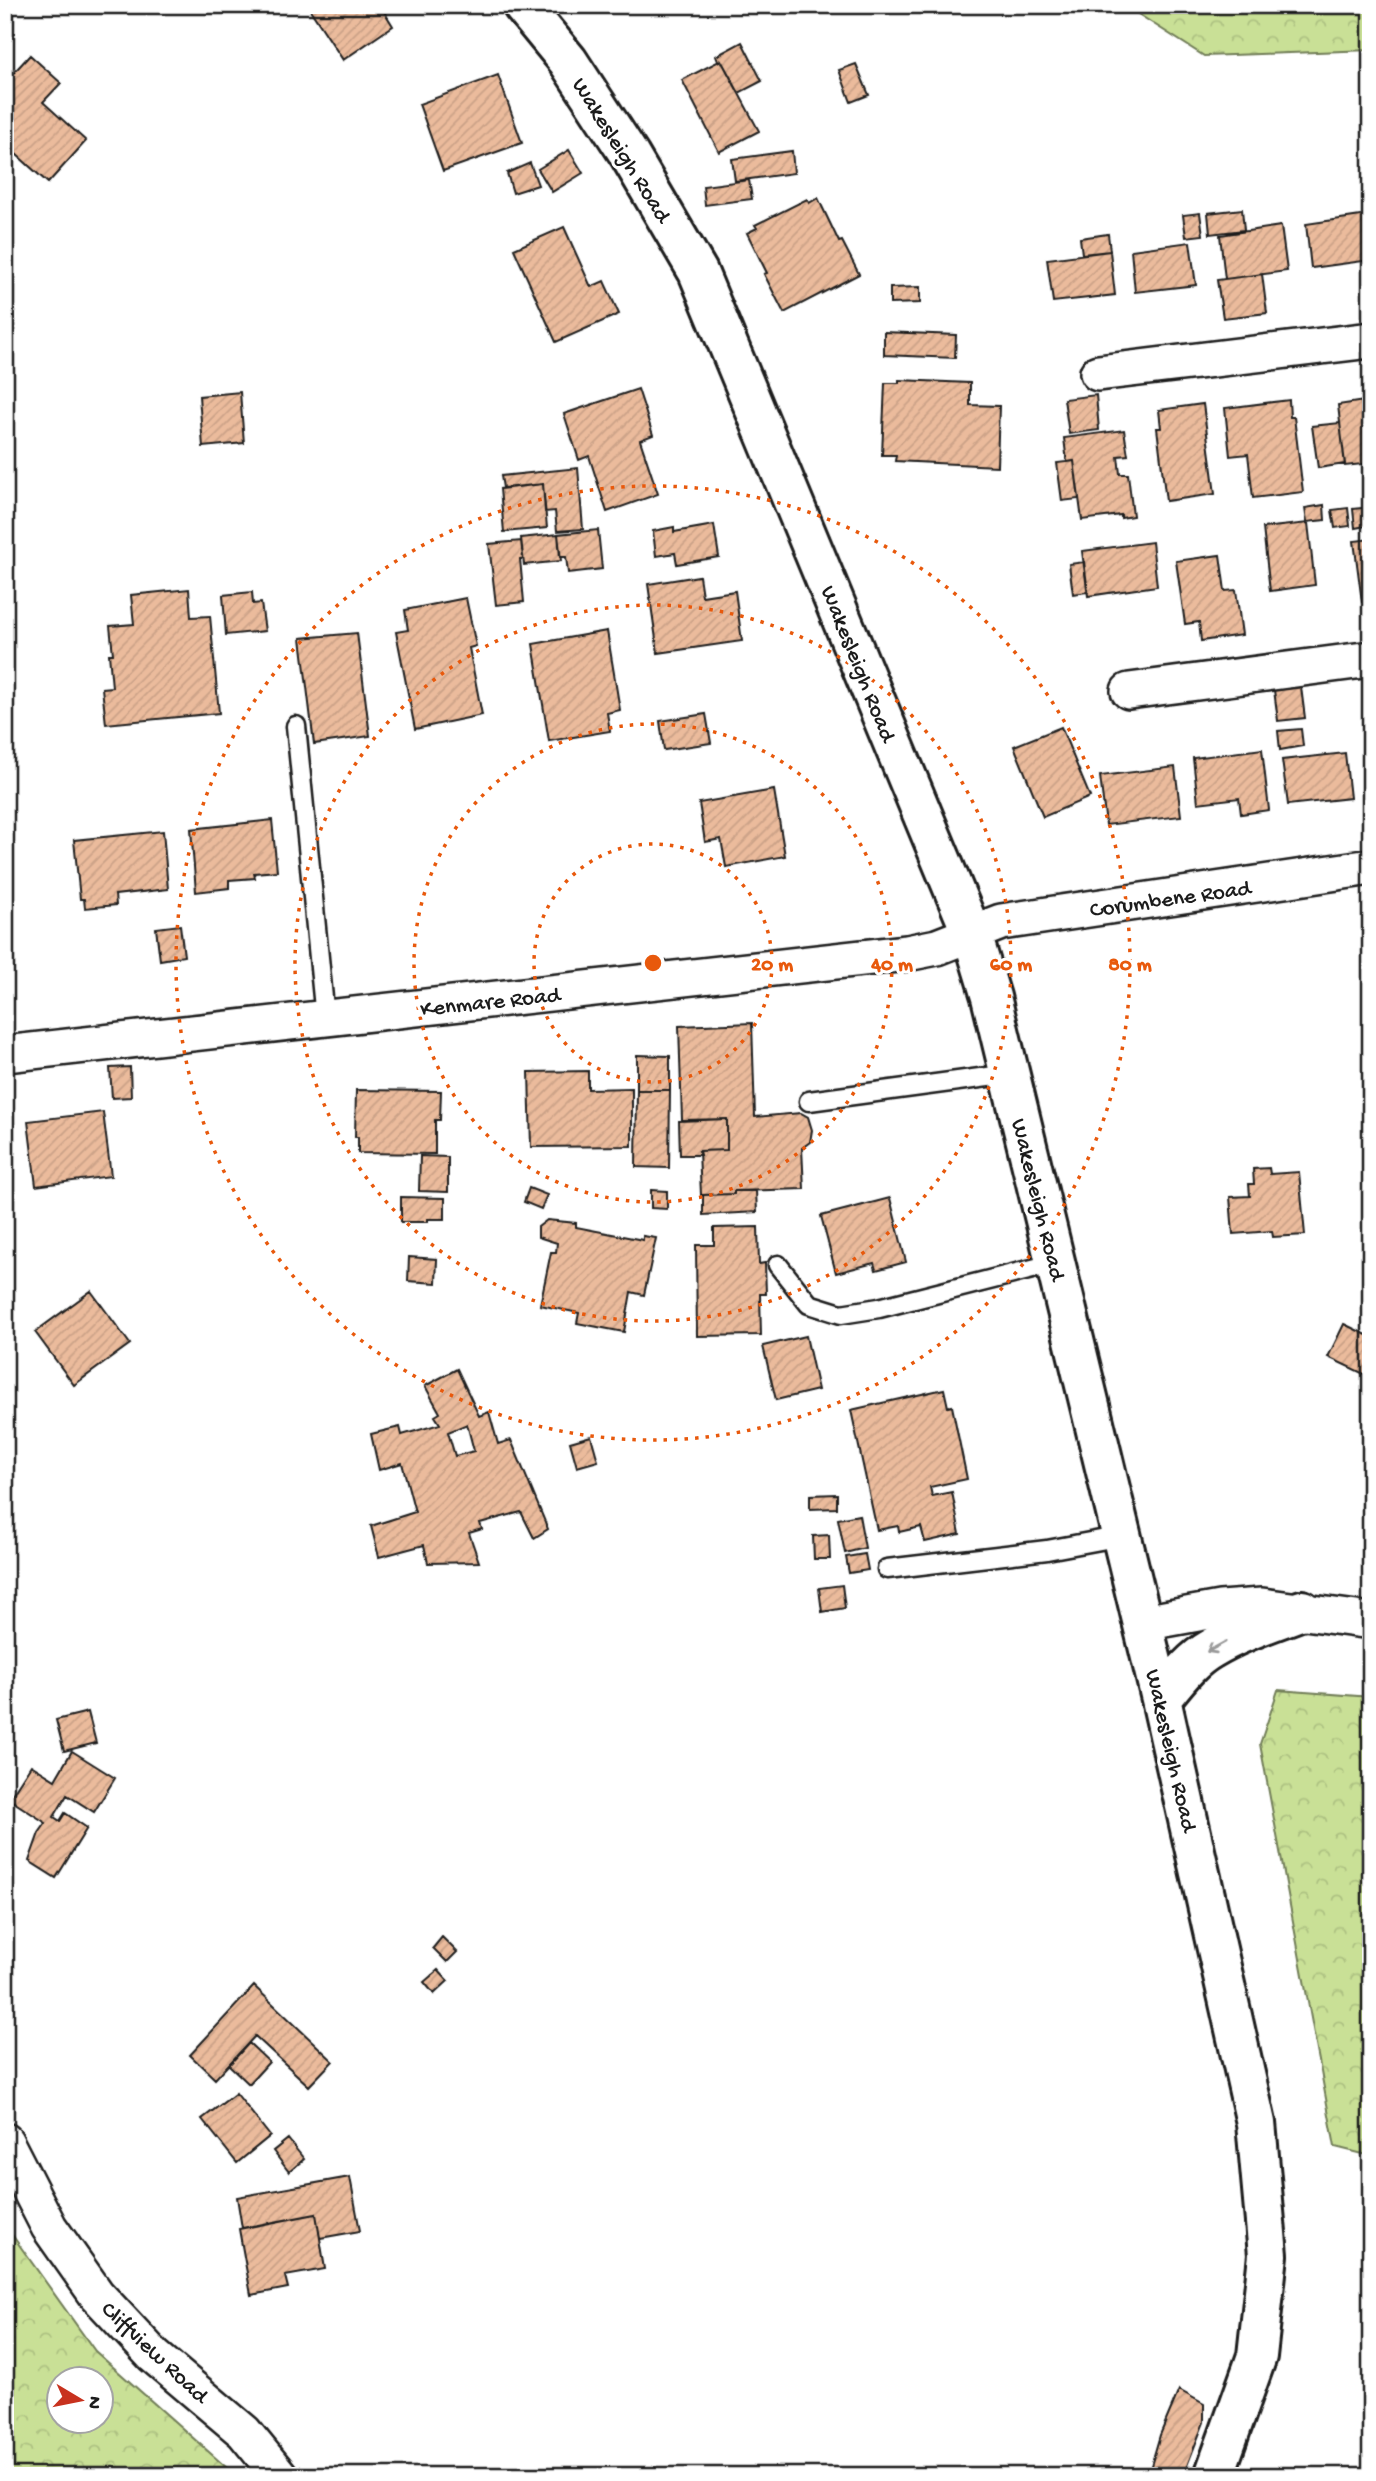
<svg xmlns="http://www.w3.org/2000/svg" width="1376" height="2481" viewBox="0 0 1376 2481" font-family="'Gochi Hand',sans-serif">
<defs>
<pattern id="forest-crowns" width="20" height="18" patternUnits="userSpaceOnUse" patternTransform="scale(1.75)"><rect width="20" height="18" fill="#c9e096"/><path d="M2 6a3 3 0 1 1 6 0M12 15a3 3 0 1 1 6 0" fill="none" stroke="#acc081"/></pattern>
<pattern id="building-hatch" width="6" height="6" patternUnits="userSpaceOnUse" patternTransform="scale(1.75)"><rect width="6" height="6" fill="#ebbb9c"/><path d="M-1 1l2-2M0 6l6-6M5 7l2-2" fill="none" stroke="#c9a086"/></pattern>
</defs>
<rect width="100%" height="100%" fill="#fff"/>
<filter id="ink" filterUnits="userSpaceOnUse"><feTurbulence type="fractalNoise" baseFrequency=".0143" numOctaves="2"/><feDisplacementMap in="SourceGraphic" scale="14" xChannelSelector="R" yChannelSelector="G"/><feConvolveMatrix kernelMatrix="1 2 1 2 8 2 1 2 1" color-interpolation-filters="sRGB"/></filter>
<g filter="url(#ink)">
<path fill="url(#forest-crowns)" stroke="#727e59" stroke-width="2" fill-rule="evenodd" d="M1124 5H1371V50L1204 56Z
M1278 1690 1371 1697V2156L1335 2147 1260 1744Z
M5 2225 95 2351 236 2476H5ZM60 2380H102V2422H60Z"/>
<path fill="url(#building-hatch)" stroke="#1c1c1c" stroke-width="2" fill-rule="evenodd" d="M307 5H380L393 26 343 60Z
M742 42 762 81 739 93 721 60 718 61 716 56Z
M30 55 61 83 43 102 86 141 48 183 5 144V82Z
M721 60 759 131 719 152 682 80Z
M856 64 869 95 851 102 839 70Z
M498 75 522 143 443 171 419 104Z
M569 150 583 173 552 192 538 169Z
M792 151 794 173 735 181 732 159Z
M530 163 538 185 513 193 507 173Z
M749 180 752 199 705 205 703 186Z
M818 198 839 242 842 241 859 274 784 313 764 274 767 273 747 233 757 228 755 225 807 199 809 203Z
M1242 209 1244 230 1210 234 1208 213Z
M1200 213 1203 235 1186 237 1183 215Z
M1368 215 1371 260 1311 268 1306 224Z
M1281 226 1287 271 1225 279 1220 235Z
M564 227 591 287 604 281 619 314 556 342 514 249Z
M1108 234 1110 251 1082 254 1080 238Z
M1190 242 1196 285 1135 292 1131 250Z
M1110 251 1115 295 1053 302 1047 259Z
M1262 274 1267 313 1223 318 1217 280Z
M920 287V303L890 304V288Z
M884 332 956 335 955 358 884 355Z
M899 380 970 383V405L999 406 997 466 895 461 896 455H882L885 383H899Z
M638 389 653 435 640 440 658 494 607 512 589 456 579 460 564 414Z
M240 392 244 443 203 447 199 396Z
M1096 395 1099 430 1069 434 1064 399Z
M1289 400 1290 417H1294L1303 492 1253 498 1248 454 1230 456 1225 408Z
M1371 400V463L1345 466 1338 405Z
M1203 404 1215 494 1166 501 1157 428H1161L1159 410Z
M1340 423 1345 464 1318 468 1312 426Z
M1124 430 1128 455 1118 456 1120 474H1128L1133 516 1121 518V515L1082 520 1074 461 1067 462 1064 438Z
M1074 461 1079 499 1062 501 1057 463Z
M578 468 583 529 557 531 555 511 545 512 543 484 503 488 501 476Z
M543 484 547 528 504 532 500 489Z
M1324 505 1325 520 1307 522 1305 508Z
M1371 507V525L1355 528 1353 509Z
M1348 508 1350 526 1335 528 1332 510Z
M1308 523 1315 585 1270 591 1263 528Z
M714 525 719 557 677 564 675 553 656 556 653 531 674 527V532Z
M598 530 602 569 568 573 566 557H560L558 534Z
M558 534 561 561 524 565 521 538Z
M1371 539V601L1362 602 1354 541Z
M521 541 523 558 520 559 524 602 496 605 489 544Z
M1152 542 1157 586 1088 596 1082 551Z
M1220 555 1225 591 1236 590 1242 635 1201 641 1199 622 1185 624 1176 561Z
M1084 562 1088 592 1073 594 1069 564Z
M699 576 702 596 735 591 742 641 658 653 648 584Z
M189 589 191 617 210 616 219 713 106 724 102 688 112 687 109 654H113L110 626 134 624 131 595Z
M252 592 253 604 261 603 265 631 226 635 223 595Z
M466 598 476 646 469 648 482 715 415 729 396 632 408 630 405 610Z
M607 631 620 710 607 713 610 731 549 741 533 644Z
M357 633 370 736 314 744 301 638Z
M1301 687 1305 718 1278 721 1274 690Z
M706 714 711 743 664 750 660 721Z
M1061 727 1090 797 1043 817 1014 746Z
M1301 729 1303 746 1280 750 1278 731Z
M1262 749 1269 810 1241 814 1239 798 1198 803 1193 758Z
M1345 753 1350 798 1288 805 1282 760Z
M1175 767 1181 816 1106 825 1100 776Z
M774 790 785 856 726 867 721 839 705 842 699 803Z
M272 820 277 871 254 873 255 878 229 880V888L196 892 191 829Z
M163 831 168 889 115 895 116 905 85 908 84 899H80L74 840Z
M180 925 184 956 160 960 156 928Z
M752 1023 755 1117 801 1113 808 1117 812 1130 810 1142 802 1148 804 1189 734 1191V1194L701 1195 699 1151 727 1150V1119L682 1120 679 1026Z
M637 1055 670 1056V1090H637Z
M130 1067 131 1097 112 1098 110 1068Z
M588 1071V1089L632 1088V1146L531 1147 529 1072Z
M356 1090 441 1091 440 1120H435V1154L358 1153V1137H355Z
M637 1090H670L669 1168 636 1167Z
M103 1112 111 1176 36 1186 28 1121Z
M727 1119V1150L699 1151 700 1155H680L679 1121Z
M420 1156 448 1157V1192L419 1191Z
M1269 1168 1270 1174 1299 1172 1305 1235 1273 1237 1272 1231 1233 1234 1230 1197 1250 1196 1249 1184H1254L1253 1169Z
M529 1188 547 1195 541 1209 524 1202Z
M651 1190 667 1191V1209L651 1208Z
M734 1191H756L757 1212 703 1215V1195L734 1194Z
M401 1197 445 1198V1219H428V1222H401Z
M890 1198 906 1262 876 1270 874 1263 836 1273 821 1216Z
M547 1220 576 1223V1227L643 1240V1236L656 1238 644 1295 631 1292 624 1332 577 1323 579 1313 540 1305 551 1252H556L557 1243 538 1237V1227Z
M758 1227 759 1264 765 1263 766 1294H760L761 1335 697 1336 696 1245H714V1228Z
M409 1257 437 1259 436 1283 408 1281Z
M91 1291 130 1344 74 1385 35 1332Z
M1344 1324 1371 1337V1364L1366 1375 1328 1357Z
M806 1336 818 1390 776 1400 763 1346Z
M457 1369 479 1416 489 1412 498 1444 511 1440 548 1529 534 1538 521 1512 480 1523 482 1529 469 1533 479 1562 428 1563 424 1545 379 1557 371 1526 415 1512 402 1463 379 1470 371 1434 400 1427 402 1435 440 1424 435 1416 440 1413 425 1386ZM467 1424 474 1451 455 1456 448 1432Z
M944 1389 948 1407 952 1406 967 1479 930 1487 932 1496 952 1492 960 1534 925 1542 921 1527 899 1532 898 1526 877 1530 851 1410Z
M591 1436 598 1461 577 1467 570 1442Z
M837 1494V1508L810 1509V1495Z
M859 1515 865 1548 845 1553 838 1519Z
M829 1535 830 1559H814L813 1536Z
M865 1554 868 1570 849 1573 846 1557Z
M842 1585 845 1608 822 1612 819 1588Z
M88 1712 96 1743 64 1751 56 1720Z
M72 1751 115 1778 94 1812 67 1795 54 1817 60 1821 65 1813 87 1828 56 1878 29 1861 39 1833 46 1823 9 1799 31 1765 55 1780Z
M442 1937 457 1952 447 1962 433 1948Z
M438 1970 448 1981 434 1994 424 1982Z
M254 1986 333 2061 309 2086 255 2036 215 2079 190 2055Z
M249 2043 269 2062 249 2084 229 2065Z
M236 2093 270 2136 237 2163 202 2119Z
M288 2139 304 2159 289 2172 273 2151Z
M350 2177 360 2231 320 2238 316 2214 242 2228 237 2197Z
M316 2214 325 2269 285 2276 288 2288 251 2295 239 2229Z
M1179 2390 1204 2404V2422L1183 2476H1148L1160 2435Z"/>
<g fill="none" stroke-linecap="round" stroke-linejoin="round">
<g stroke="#1c1c1c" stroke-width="23">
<path id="lane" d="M296 726 325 1018
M809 1101 1010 1074
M778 1265 809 1304 841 1314 879 1308 1056 1263
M887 1569 1047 1550 1122 1536"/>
</g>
<g stroke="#1c1c1c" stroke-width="40">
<path id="street" d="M1098 373 1371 340
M1129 691 1371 659
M5 1054 907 953 937 947 1001 922 1371 867
M1143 1623 1220 1609 1262 1606 1371 1621
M5 2141 49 2227 97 2295 154 2356 244 2432 280 2476"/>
</g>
<g stroke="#1c1c1c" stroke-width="44">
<path id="secondary" d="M522 5 568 61 630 156 698 272 972 934 991 997 1161 1699 1256 2123 1268 2255 1257 2356 1214 2476
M1161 1699C1176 1681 1190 1661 1211 1649 1239 1632 1271 1622 1302 1610"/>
</g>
<use href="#lane" stroke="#fff" stroke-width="18"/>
<use href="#street" stroke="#fff" stroke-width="35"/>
<use href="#secondary" stroke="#fff" stroke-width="38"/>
</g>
<defs><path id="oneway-shaft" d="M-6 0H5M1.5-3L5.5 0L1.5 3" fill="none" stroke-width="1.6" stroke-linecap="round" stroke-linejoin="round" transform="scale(1.75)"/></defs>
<use stroke="#999" href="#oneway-shaft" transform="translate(1216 1647) rotate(151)"/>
</g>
<g fill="none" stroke="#e8590c" stroke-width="3.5" stroke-dasharray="3.5 7">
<circle cx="653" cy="963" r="119"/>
<circle cx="653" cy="963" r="239"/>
<circle cx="653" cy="963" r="358"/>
<circle cx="653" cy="963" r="477"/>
</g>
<g text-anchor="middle" stroke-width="6" stroke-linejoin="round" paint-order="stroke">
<g font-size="23" fill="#1c1c1c" stroke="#fff">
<text transform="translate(623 149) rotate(58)" y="8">Wakesleigh Road</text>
<text transform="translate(860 663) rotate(68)" y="8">Wakesleigh Road</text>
<text transform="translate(1170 897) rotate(-8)" y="8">Corumbene Road</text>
<text transform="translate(490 1000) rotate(-6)" y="8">Kenmare Road</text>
<text transform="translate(1040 1199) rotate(76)" y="8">Wakesleigh Road</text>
<text transform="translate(1173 1750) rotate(77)" y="8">Wakesleigh Road</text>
<text transform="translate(156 2351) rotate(43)" y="8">Cliffview Road</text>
</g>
</g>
<circle cx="653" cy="963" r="10" fill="#e8590c" stroke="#fff" stroke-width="3.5"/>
<g font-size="21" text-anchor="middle" font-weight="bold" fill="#e8590c" stroke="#fff" stroke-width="6" stroke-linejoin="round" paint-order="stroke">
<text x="772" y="970">20 m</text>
<text x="892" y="970">40 m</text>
<text x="1011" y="970">60 m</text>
<text x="1130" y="970">80 m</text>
</g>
<rect width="1376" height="2481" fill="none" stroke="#fff" stroke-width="28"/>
<rect x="14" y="14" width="1348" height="2453" fill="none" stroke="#1c1c1c" stroke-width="2.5" filter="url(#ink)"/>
<g transform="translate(80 2400) rotate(100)"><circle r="33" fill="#ffffff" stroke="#a4a4a4" stroke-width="2"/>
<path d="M0-5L12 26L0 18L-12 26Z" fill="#c8321e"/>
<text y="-10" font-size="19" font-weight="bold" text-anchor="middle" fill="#1c1c1c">N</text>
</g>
</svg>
